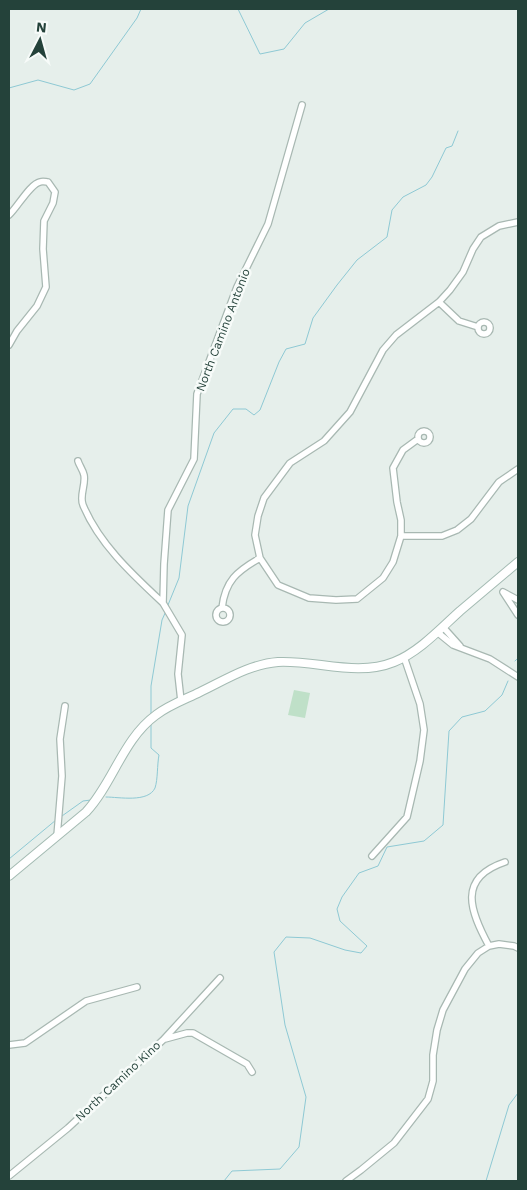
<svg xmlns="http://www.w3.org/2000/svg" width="527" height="1190" viewBox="0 0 527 1190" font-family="'Work Sans',sans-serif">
<rect width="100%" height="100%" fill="#e6efeb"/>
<path fill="#bfe0c8" d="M294 690 310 693 305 718 288 715Z"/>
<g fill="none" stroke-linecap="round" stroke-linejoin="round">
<path stroke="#8ec9d4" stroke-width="1" d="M238 9 260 54 284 49 305 23 329 9
M9 88 38 80 74 90 90 84 137 18 141 9
M168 605 179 578 188 506 214 433 233 409H246L254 415 260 410 279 362 286 349 305 344 313 318 337 285 357 260 387 237 392 210 403 197 426 185 432 177 446 148 452 146 458 131
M515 661 518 658
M151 714V686L162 620 166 611
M106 797C119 797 148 803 155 788 158 779 157 765 159 755L151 748V725
M62 816 83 801 91 800
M9 859 56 820
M224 1181 232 1171 280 1169 299 1147 306 1097 285 1025 274 952 286 937 310 938 345 950 361 953 367 946 340 921 337 909 342 897 359 873 378 866 387 847 424 841 443 825 449 731 462 717 485 711 502 695 508 681
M486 1181 509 1105 518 1093"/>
<g stroke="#a8b8b2" stroke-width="8">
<path id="street" d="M9 215C17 208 30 184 40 182 43 181 46 182 48 182L55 192 53 203 44 221 43 249 46 287 37 306 17 331 9 345
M439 302 459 321 478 327
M478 328a6 6 0 1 1 12 0a6 6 0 1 1-12 0Z
M418 437a6 6 0 1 1 12 0a6 6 0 1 1-12 0Z
M418 439 403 450 393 468 397 502 401 520V536L393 562 383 578 357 599 336 600 309 598 278 585 260 558 255 535 258 516 264 498 290 463 324 441 350 412 383 350 396 335 439 302 450 290 463 272 473 249 481 237 499 226 518 222
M78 461C79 465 83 470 84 475 86 485 79 496 83 505 99 544 133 575 163 603
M401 536H442L457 530 471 519 499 482 518 469
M518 600 503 592 518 615
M222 608C225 581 237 571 260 558
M216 615a7 7 0 1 1 14 0a7 7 0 1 1-14 0Z
M443 627 460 646
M437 632 453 645 490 659 518 677
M181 701 178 674 182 635 163 603 164 564 168 510 194 459 197 394 237 287 268 224 302 105
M57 836 62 776 60 739 65 706
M372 856 407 817 420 761 424 730 420 704 404 657
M489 946C470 911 457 878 505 862
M165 1039 187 1033H193L247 1064 252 1072
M9 1045 25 1043 86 1001 137 987
M9 1176 68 1128 163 1040 220 978
M346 1181 361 1170 394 1143 428 1099 433 1081V1055L437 1030 443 1010 465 969 478 953 489 946 499 944 514 946 518 948"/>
</g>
<g stroke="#a4bbb3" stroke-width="10">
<path id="secondary" d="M9 876 86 812C113 783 123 739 156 715 169 705 186 699 200 692 225 680 250 664 278 662 316 660 357 677 394 662 419 652 440 629 460 611 479 595 499 578 518 562"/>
</g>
<use href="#street" stroke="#fff" stroke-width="5.5"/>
<use href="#secondary" stroke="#fff" stroke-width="8"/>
</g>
<g text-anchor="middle" stroke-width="5" stroke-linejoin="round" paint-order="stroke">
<g font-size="12" fill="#24423a" stroke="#f7fbf9">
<text transform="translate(223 330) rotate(-69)" y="4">North Camino Antonio</text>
<text transform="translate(118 1081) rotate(-43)" y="4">North Camino Kino</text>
</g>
</g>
<rect width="527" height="1190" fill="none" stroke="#24423a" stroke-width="20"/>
<g transform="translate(40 40) rotate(6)" stroke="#f7fbf9" stroke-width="4" paint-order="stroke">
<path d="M0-4L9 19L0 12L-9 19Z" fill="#24423a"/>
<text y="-8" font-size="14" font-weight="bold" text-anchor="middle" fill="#24423a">N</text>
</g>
</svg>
